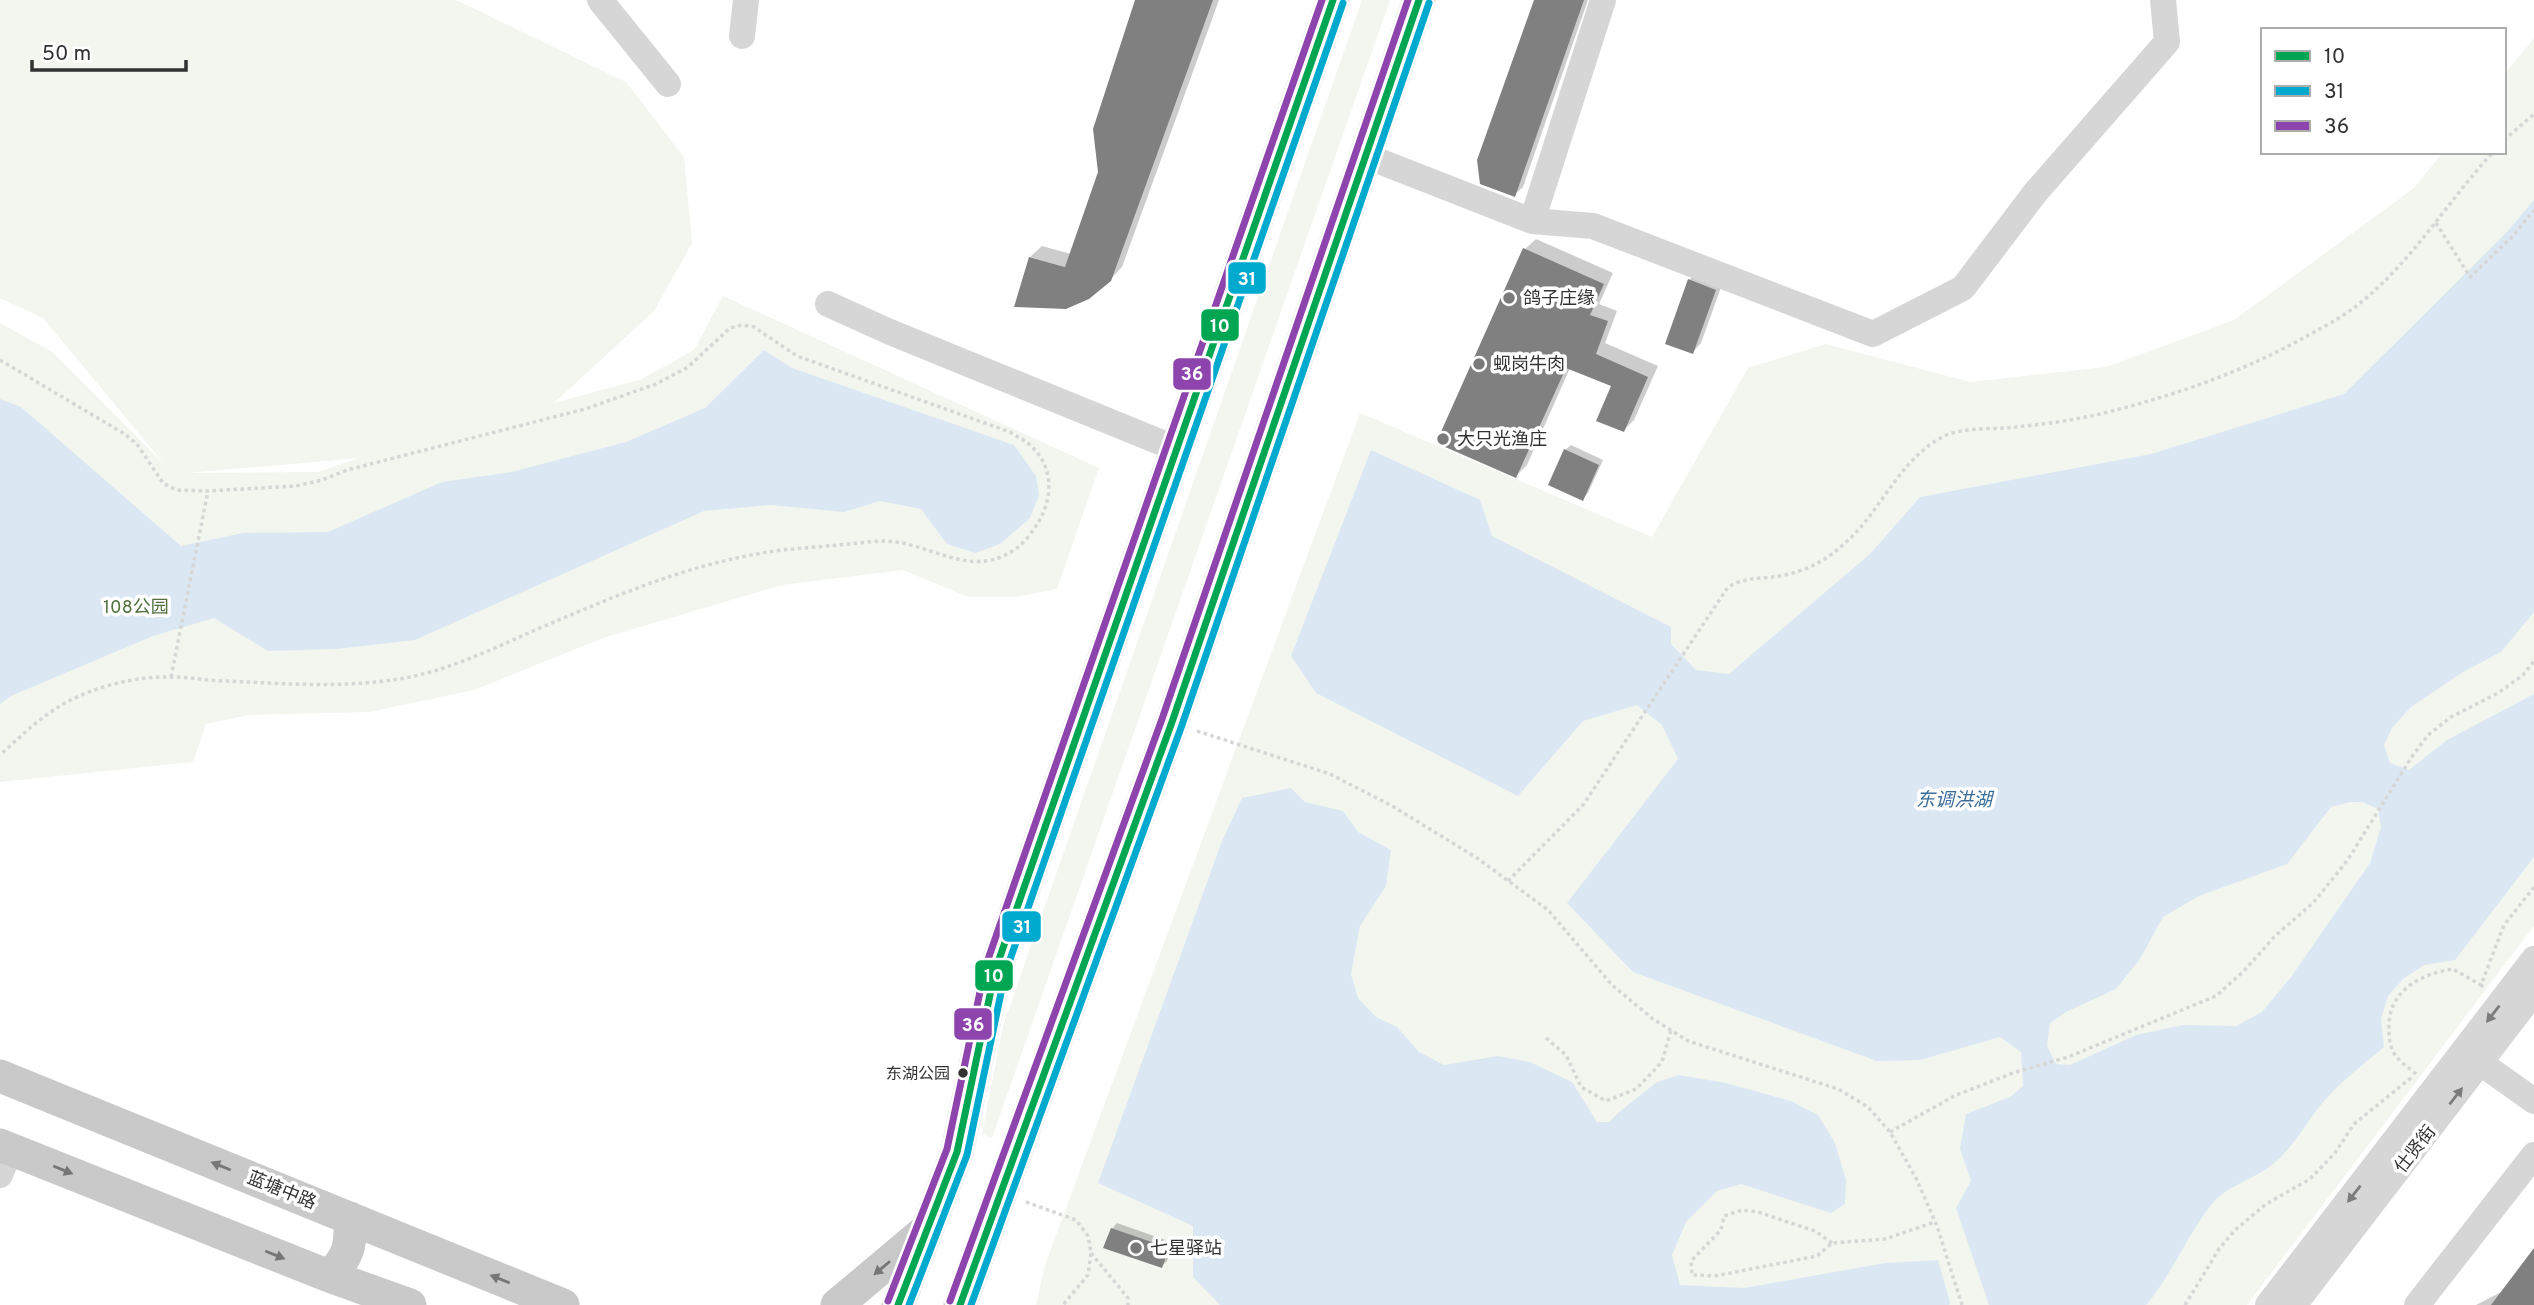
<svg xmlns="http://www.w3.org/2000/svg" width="2534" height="1305" viewBox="0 0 2534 1305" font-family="Overpass,'Noto Sans SC',sans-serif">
<rect width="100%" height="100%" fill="#fff"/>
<path fill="#f2f6ee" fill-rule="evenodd" d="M0 0H456L626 82 684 157 692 243 654 311 554 403 642 379 694 350 723 296 1099 468 1057 589 1014 597H968L903 570 782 585 603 638 474 690 369 712 248 715 206 724 193 762 0 782V323L51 351 165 465 43 318 0 298ZM359 458 318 472 187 473Z
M1362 0H1390L992 1138 982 1134 1003 1026Z
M2534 38V926L2247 1305H1036L1045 1265 1360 413 1652 537 1748 368 1826 344 1970 382 2106 367 2234 320 2414 188 2443 152H2504V75Z"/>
<path fill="#dbe8f4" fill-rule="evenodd" d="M2534 200V612L2501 652 2463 672 2411 707 2392 728 2384 745 2390 763 2409 770 2447 740 2534 694V857L2455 960 2424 965 2403 979 2388 996 2381 1019 2384 1047C2364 1064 2341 1081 2324 1101 2306 1122 2295 1146 2273 1164 2254 1180 2227 1185 2211 1205 2186 1237 2172 1275 2146 1305H1989L1956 1208 1971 1181 1960 1149 1966 1114 2010 1097 2023 1086 2021 1052 2000 1037 1920 1060 1877 1061 1633 972 1567 903 1678 759 1662 725 1637 705 1583 721 1518 796 1316 693 1291 656 1371 450 1480 500 1492 536 1671 627V644L1696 670 1729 674 1870 554 1920 497 2151 454 2344 394 2506 233ZM2350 802H2362L2378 809 2381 827 2370 863 2291 977 2262 1012 2236 1026 2183 1025 2136 1035 2070 1065 2056 1064 2047 1046 2050 1023 2066 1012 2116 989 2140 959 2163 917 2199 896 2287 864 2331 807Z
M764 350 792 368 1014 445 1036 476 1039 495 1030 518 1000 544 975 553 947 544 921 509 880 501 844 512 770 505 704 511 415 640 336 649 268 651 214 618 153 636 11 696 0 704V399L21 407 181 546 243 533 328 532 442 482 511 472 626 442 705 408Z
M1291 788 1305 802 1343 811 1358 832 1391 850 1386 886 1360 926 1351 974 1358 998 1376 1017 1397 1027 1419 1052 1444 1065 1498 1056 1530 1062 1572 1082 1597 1122H1609L1619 1112 1657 1082 1679 1075 1726 1083 1791 1101 1818 1115 1835 1143 1846 1180 1845 1204 1831 1213 1741 1184 1717 1191 1686 1222 1672 1255 1680 1285 1744 1288 1885 1263 1938 1260 1950 1302 1949 1305H1220L1193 1277V1226L1098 1183 1222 841 1242 798Z"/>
<path fill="#0003" d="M1136 0H1219L1122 267 1110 280 1030 257 1042 246 1071 254 1100 172Z
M1536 0H1588L1523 187 1514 195Z
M1536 239 1613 273 1599 304 1617 311 1605 343 1658 366 1634 420 1624 430 1614 385 1570 368 1527 465 1516 476 1525 249Z
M1698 272 1723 282 1701 343 1693 352 1689 280Z
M1571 445 1603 460 1588 493 1582 499 1565 450Z
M1117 1223 1174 1243 1167 1261 1162 1266 1112 1229Z
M2534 1251V1305H2476L2503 1291Z"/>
<path fill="#808080" d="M1135 0H1213L1111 281 1089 299 1066 309 1014 307 1029 257 1065 267 1098 172 1093 129Z
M1534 0H1584L1515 197 1480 184 1477 160Z
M1523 248 1604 284 1590 315 1608 321 1596 354 1648 377 1624 432 1596 421 1611 386 1566 368 1516 478 1436 443Z
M1688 279 1716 290 1693 354 1665 344Z
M1564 449 1599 465 1583 501 1548 485Z
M1111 1228 1169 1248 1162 1268 1103 1248Z
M2534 1248V1305H2491Z"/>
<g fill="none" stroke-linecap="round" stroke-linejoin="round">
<path stroke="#d6d6d6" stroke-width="3.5" stroke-dasharray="3.5 3.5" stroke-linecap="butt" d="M2504 140 2534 114
M2436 223 2470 277 2512 237 2534 210
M0 360 123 433 137 444 163 483 176 490 208 491 296 486 322 480 347 470 585 409 656 384 688 367 730 328 742 325 754 327 797 356 1010 432C1017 437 1025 440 1031 446 1054 467 1053 498 1038 523 1032 532 1024 544 1014 550 970 580 930 542 885 541 873 541 861 543 849 544 827 546 804 548 782 550 693 562 622 593 540 628 499 646 458 666 415 676 353 689 289 684 227 681 208 681 190 677 172 677 137 676 97 686 67 702 41 716 21 736 0 755
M171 677 208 491
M1197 731 1330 774 1394 807 1477 858 1548 910 1612 985 1653 1019 1688 1041 1838 1089 1868 1107 1890 1132 1917 1180 1937 1226 1962 1305
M1508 881 1583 805 1728 587C1749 575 1767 580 1789 574 1810 569 1829 558 1844 544 1882 511 1898 460 1944 436 1961 428 1987 429 2006 428 2037 425 2070 421 2100 414 2173 396 2241 373 2307 336 2327 325 2348 314 2365 299 2415 257 2449 200 2493 152
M2483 987 2481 985 2504 925 2534 887
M1546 1038 1566 1055 1581 1087 1606 1101 1636 1089 1662 1062 1671 1030
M2416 1074C2409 1068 2401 1063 2396 1056 2390 1049 2389 1038 2389 1030 2387 991 2420 974 2453 969L2481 985
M1890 1132 1956 1095 2016 1072 2068 1057 2216 996 2244 971 2275 936 2313 903 2347 861 2411 758 2428 735 2451 717 2498 693 2523 675 2534 661
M1026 1202 1076 1220 1088 1236 1091 1253 1088 1275 1063 1305
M1832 1243 1815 1231 1758 1212 1742 1210 1724 1216 1721 1230 1691 1261 1692 1275 1715 1276 1817 1256 1832 1243 1885 1239 1935 1222
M1091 1253 1128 1298V1305
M2185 1305 2219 1249 2235 1230 2266 1204 2310 1179 2335 1153 2354 1124 2412 1077"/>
<path stroke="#d6d6d6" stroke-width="26" d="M600 0 668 84
M742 36 746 0
M1366 156 1532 221 1603 0
M1532 221 1593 226 1873 334 1963 288 2035 193 2167 42 2163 0
M828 304 890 332 1177 449
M2468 1054 2534 1101
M0 1175 11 1149
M2268 1305 2534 959
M2294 1305 2534 992
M2417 1305 2534 1155"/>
<path stroke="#c9c9c9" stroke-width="33" d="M0 1076 563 1305
M0 1145 329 1276 410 1305
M329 1276C349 1257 351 1246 350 1218
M837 1305 924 1232
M898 1305 957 1152 995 971 1333 0
M960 1305 1172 722 1419 0"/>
<g stroke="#fff" stroke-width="12">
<path id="bus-1" d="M898 1305 957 1152 995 971 1333 0
M960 1305 1172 722 1419 0"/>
</g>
<g stroke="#fff" stroke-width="12">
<path id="bus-2" d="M909 1305 967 1155 1005 974 1343 3
M971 1305 1182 725 1429 3"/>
</g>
<g stroke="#fff" stroke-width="12">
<path id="bus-3" d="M888 1301 947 1149 985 968 1322 0
M950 1301 1162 719 1408 0"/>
</g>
<use href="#bus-1" stroke="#00a651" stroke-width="7"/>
<use href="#bus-2" stroke="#00a9ce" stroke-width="7"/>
<use href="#bus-3" stroke="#8e44ad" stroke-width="7"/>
</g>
<defs><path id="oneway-solid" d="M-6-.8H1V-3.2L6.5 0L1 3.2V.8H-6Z" transform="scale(1.75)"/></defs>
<g fill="#7c7c7c">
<use href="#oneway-solid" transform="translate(2493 1014) rotate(128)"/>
<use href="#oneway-solid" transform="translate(2456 1096) rotate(-52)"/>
<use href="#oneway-solid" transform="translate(2354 1194) rotate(128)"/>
</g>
<g fill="#767676">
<use href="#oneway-solid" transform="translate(221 1166) rotate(-158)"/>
<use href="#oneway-solid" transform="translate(63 1170) rotate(22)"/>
<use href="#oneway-solid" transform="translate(275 1255) rotate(22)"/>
<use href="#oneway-solid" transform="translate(882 1268) rotate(140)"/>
<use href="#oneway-solid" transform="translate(500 1279) rotate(-158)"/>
</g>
<g fill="#7a7a7a" stroke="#fff" stroke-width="2.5">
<circle cx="1509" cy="298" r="7"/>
<circle cx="1479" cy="364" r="7"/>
<circle cx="1443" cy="439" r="7"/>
<circle cx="1136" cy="1248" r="7"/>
</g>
<circle fill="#323232" stroke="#fff" stroke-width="2.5" cx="963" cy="1073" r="6"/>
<g text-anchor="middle" stroke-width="7" stroke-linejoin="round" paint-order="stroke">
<g font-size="16" fill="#323232" stroke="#fff" text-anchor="end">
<text x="950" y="1079">东湖公园</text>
</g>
<g font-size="18" fill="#323232" stroke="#fff" text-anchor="start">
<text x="1523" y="304">鸽子庄缘</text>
<text x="1493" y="370">蚬岗牛肉</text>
<text x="1457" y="445">大只光渔庄</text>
<text x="1150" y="1254">七星驿站</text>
</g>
<g font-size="18" fill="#50703c" stroke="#fff">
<text x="136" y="613">108公园</text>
</g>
<g font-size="18" fill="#323232" stroke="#fff">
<text transform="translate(2415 1149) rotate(-52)" y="6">仕贤街</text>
<text transform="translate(282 1190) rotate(22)" y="6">蓝塘中路</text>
</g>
<g font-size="19" font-style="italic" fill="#3b6d99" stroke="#fff">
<text x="1954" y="806">东调洪湖</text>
</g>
</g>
<g stroke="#fff" stroke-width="2.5">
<rect x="1227" y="261" width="40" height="34" rx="7" fill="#00a9ce"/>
<rect x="1200" y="308" width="40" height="34" rx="7" fill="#00a651"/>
<rect x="1172" y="357" width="40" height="34" rx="7" fill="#8e44ad"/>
<rect x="1001" y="910" width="41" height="33" rx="7" fill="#00a9ce"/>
<rect x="974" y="959" width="40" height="33" rx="7" fill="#00a651"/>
<rect x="953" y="1007" width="40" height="34" rx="7" fill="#8e44ad"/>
</g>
<g font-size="19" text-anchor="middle" font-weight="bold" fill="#fff">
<text x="1247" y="285">31</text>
<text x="1220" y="332">10</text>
<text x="1192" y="380">36</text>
<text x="1022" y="933">31</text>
<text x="994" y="982">10</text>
<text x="973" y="1031">36</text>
</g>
<rect x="2261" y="28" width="245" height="126" fill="#ffffff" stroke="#adadad" stroke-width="2"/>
<rect x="2275" y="51" width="35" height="10" fill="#00a651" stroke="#adadad" stroke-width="2"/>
<text x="2324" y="63" font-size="21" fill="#323232">10</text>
<rect x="2275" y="86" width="35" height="10" fill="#00a9ce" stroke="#adadad" stroke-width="2"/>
<text x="2324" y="98" font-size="21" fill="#323232">31</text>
<rect x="2275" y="121" width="35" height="10" fill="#8e44ad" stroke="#adadad" stroke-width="2"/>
<text x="2324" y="133" font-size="21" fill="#323232">36</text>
<path d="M32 60v10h154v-10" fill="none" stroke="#323232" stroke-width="3.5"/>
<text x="42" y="60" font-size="21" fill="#323232" stroke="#ffffff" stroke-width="5" paint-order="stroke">50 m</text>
</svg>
